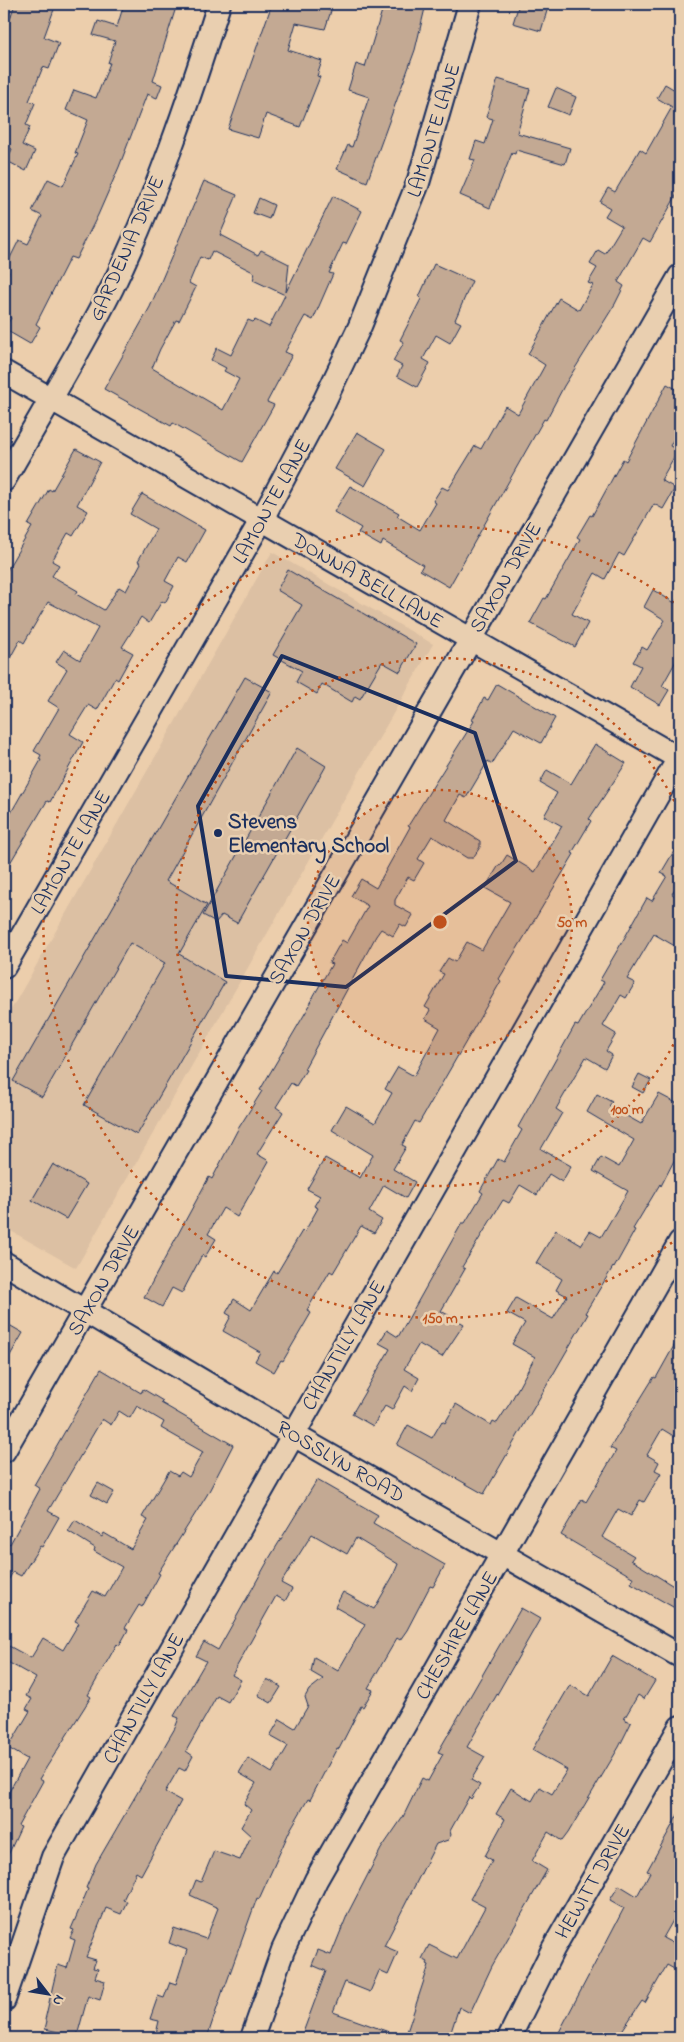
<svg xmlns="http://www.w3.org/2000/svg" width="684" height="2042" viewBox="0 0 684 2042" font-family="'Indie Flower',sans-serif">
<rect width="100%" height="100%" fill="#ecceac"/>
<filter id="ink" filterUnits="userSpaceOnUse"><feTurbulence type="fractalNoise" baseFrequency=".02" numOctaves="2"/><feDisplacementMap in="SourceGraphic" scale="10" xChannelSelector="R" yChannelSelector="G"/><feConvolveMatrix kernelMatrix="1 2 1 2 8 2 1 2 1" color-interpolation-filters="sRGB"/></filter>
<g filter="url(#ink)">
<path fill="#dcc0a3" d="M272 552 433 644 76 1268 4 1227V1022Z"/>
<path fill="#c3a993" stroke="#1b2f5e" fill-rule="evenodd" d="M15 4H56L44 37 59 43 49 69 43 67 29 101 35 103 26 125 30 127 22 145 35 151 26 171 7 161 12 149 4 145V36Z
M124 4 140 8 142 4H177L153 81 162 85 157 98 147 94 119 167 98 215 76 259 70 257 36 324 40 327 30 344 4 329 11 318 4 314V281L9 272 4 270 19 240 28 244 42 216 32 211 48 179 63 186 78 154 75 153 88 120 66 110 74 90 96 98 110 63H108L115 41 93 35 98 21 117 27Z
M272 4H310L331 11 325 29 296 23 288 50 322 61 317 76 320 77 300 127 266 114 258 138 228 129Z
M384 4H426L415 50 367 182 337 169 348 145 352 147 369 97 348 90 356 64 365 67Z
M519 4H549L541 31 513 23Z
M498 79 530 89 517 133 570 148 565 164 516 150 515 154 512 153 490 208 460 195 475 160 470 159 476 141 485 144 493 119 486 117Z
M665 84 680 93V189L650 242 643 238 618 282 624 286 615 304 564 386 546 420 544 419 449 587 420 570 423 565 383 541 381 546 358 533 361 528 334 512 350 486 399 513 397 516 420 530 436 503 433 501 442 487 448 490 475 446 481 449 505 406 518 414 545 365 528 354 550 314 559 298 579 310 593 285 588 283 597 268 590 264 598 250 605 254 622 226 605 216 610 208 600 202 608 188 615 192 640 149 646 153 672 107 657 98Z
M556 88 576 97 569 115 548 107Z
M204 181 237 195 220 235 258 255 261 250 289 264 286 292 333 196 362 211 346 244 343 243 329 273 333 274 313 320 305 316 285 352 292 355 267 402 274 405 242 462 173 423 171 426 104 389 150 307ZM212 251 255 273 253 280 285 295 269 327 255 320 253 322 248 320 231 355 217 348 211 360 226 368 224 371 239 379 223 410 152 368 160 349 176 320 179 321 196 287 189 283 200 257 208 260Z
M259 198 274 205 269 219 253 213Z
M434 264 472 281 455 320 461 323 450 343 436 335 423 359 430 363 417 387 397 376 402 366 393 361 404 342 400 340 421 299 419 297Z
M667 384 680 391V427L670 446 678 450 661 480 675 488 663 509 654 504 624 556 619 553 605 579 595 573 572 614 588 623 575 647 530 623 544 598 546 599 580 539 577 537 590 515 592 516 623 459 626 461Z
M357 432 386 449 365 486 335 469Z
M76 449 100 462 77 505 88 511 73 536 68 533 52 561 59 565 52 576 78 591 76 594 104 610 119 587 126 591 141 563 138 561 156 529 130 514 142 494 205 530 187 562 178 557 165 581 174 586 165 603 162 601 149 623 141 617 122 647 133 653 118 680 115 678 97 710 88 705 70 734 83 742 50 802 47 801 4 873V825L41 760 39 759 41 755 34 751 59 708 48 701 67 669 56 662 64 650 80 660 98 628 48 602 24 643 20 640 4 669V575L32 527 28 525 49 489 52 491Z
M288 570 416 644 400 672 382 662 360 699 355 696 352 702 322 684 317 694 296 682 302 671 273 655 302 605 277 590Z
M653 590 675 603 680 595V654L662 686 669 690 660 705 630 687 641 666 633 662 642 647 647 650 665 620 644 607Z
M245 677 272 692 166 881 207 905 179 954 225 982 137 1135 84 1105 165 963 130 943 42 1097 13 1081Z
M497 684 555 718 541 743 514 728 492 764 488 761 466 798 460 795 446 820 480 841V847L473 858H467L432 836 418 859 424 863 414 880 408 877 395 900V905L413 915 406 927 400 924 393 936 381 929 376 936 304 1069 306 1070 296 1086 291 1083 276 1107 283 1112 257 1154 269 1161 237 1217 223 1208 208 1234 216 1239 205 1257 202 1255 182 1293 172 1288 162 1307 144 1297 209 1177 212 1179 238 1129 262 1091 260 1090 310 1005 309 1004 332 964 329 963 342 940 347 943 368 906 351 896 361 879 376 888 410 827 408 826 474 721 472 720 484 698 488 700Z
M595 744 626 763 589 819 591 821 572 853 574 854 499 979 501 981 419 1123 415 1121 402 1145 406 1147 393 1169 415 1182 406 1198 384 1185 369 1212 382 1220 374 1233 361 1226 333 1273 330 1271 307 1310 311 1313 283 1361 281 1360 274 1372 255 1361 260 1352 223 1331 231 1316 226 1313 234 1299 251 1310 274 1271 277 1273 302 1231 304 1233 318 1208 314 1206 320 1196 307 1189 325 1158 360 1178 373 1155 332 1130 346 1106 375 1123 392 1093 385 1089 398 1067 414 1076 440 1028 425 1019 430 1010 425 1007 444 974 439 972 448 958 455 962 467 942 482 950 510 902 485 888 499 865 500 866 507 855 535 872 562 826 544 816 557 793 540 783 547 770 571 784Z
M297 748 326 766 237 923 222 915 216 922 203 915Z
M680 841V884L679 883 672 894 680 899V949L654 934 627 979 635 983 626 998 621 995 603 1026 616 1034 606 1051 612 1055 605 1068 586 1057 556 1109 562 1113 541 1149 571 1166 562 1182 549 1174 537 1195 520 1185 509 1203 503 1200 462 1267 465 1269 441 1311 464 1324 442 1357 419 1344 404 1369 419 1378 412 1391 405 1386 392 1410 385 1406 373 1426 352 1414 390 1349 379 1343 387 1330 398 1337 462 1223H465L483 1193 480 1191 498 1159 504 1162 522 1130 518 1127 575 1025 578 1026 604 982 600 980 625 937 647 898 652 901 667 876 661 873Z
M639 1074 651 1080 643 1093 632 1087Z
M597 1094 612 1102 609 1106 641 1124 659 1094 680 1105V1149L661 1186 660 1184 633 1229 635 1230 614 1268 613 1267 585 1313 588 1314 484 1494 397 1445 408 1425 432 1438 442 1421 445 1423 456 1404 491 1425 493 1421 497 1423 510 1403 535 1357 512 1344 525 1323 507 1313 516 1298 553 1319 567 1296 556 1290 562 1279 536 1263 556 1230 581 1245 590 1231 601 1237 628 1191 593 1171 601 1157 619 1167 634 1140 587 1112Z
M53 1164 87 1184 66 1219 32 1200Z
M4 1322 23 1333 4 1366Z
M680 1335V1440L662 1429 647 1455 659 1462 655 1470 661 1473 644 1502 640 1500 631 1516 618 1509 602 1537 634 1556 631 1560 680 1590V1611L631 1583 634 1578 561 1535 582 1499 586 1502 616 1451 610 1448 654 1377 656 1378Z
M101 1369 141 1393 143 1389 163 1401 161 1403 233 1445 207 1495 158 1573 160 1574 142 1607 139 1605 125 1628 128 1630 119 1646 117 1644 88 1695 91 1697 39 1779 43 1781 18 1826 21 1827 4 1864V1801L27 1759 8 1748 30 1711 26 1709 32 1699 26 1696 36 1678 4 1660V1656L9 1646 31 1658 43 1638 63 1650 79 1623 75 1621 93 1591 105 1597 122 1567 94 1551 95 1548 68 1531 75 1520 102 1537 104 1533 131 1549 148 1520 142 1517 169 1471 178 1476 181 1472 189 1477 203 1452 161 1428 164 1422 137 1406 130 1418 119 1411 111 1425 102 1419 48 1511 59 1517 42 1547 40 1546 21 1576 13 1572 4 1587V1540L10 1544 40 1489 34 1485Z
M317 1480 378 1515 373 1523 445 1565 433 1587 430 1586 407 1630 400 1640 397 1638 368 1688 373 1690 363 1707 361 1706 339 1749 337 1748 310 1800 308 1799 290 1830 259 1899 257 1898 225 1987H224L207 2038H155L159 2021 150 2019 158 1996 164 1998 170 1982 176 1984 187 1950 169 1943 174 1928 206 1939 218 1908 190 1895 196 1880 201 1882 214 1851 240 1860 251 1836 241 1827 251 1810 244 1804 256 1783 239 1773 248 1758 272 1773 288 1746 270 1736 280 1719 295 1728 308 1706 305 1697 309 1690 323 1679 311 1672 314 1657 338 1671 365 1624 335 1607 343 1592 374 1609 393 1576 398 1564 356 1538 347 1554 312 1534 281 1583 292 1589 285 1601 276 1596 232 1675 241 1680 228 1702 217 1696 186 1751 193 1756 185 1771 179 1768 165 1792 181 1801 141 1875 136 1872 123 1900 127 1901 121 1914 106 1908 86 1957 96 1960 93 1968 98 1969 95 1978 105 1981 100 2000 88 1996 77 2036 45 2029 47 2021 45 2020 53 1985 58 1965 67 1968 75 1940 70 1938 74 1930 71 1929 88 1889 86 1888 96 1864 175 1728 179 1718 174 1716 206 1661 196 1656 204 1642 218 1650 270 1557Z
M98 1483 114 1492 107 1504 91 1495Z
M521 1608 540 1619 467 1747 485 1757 471 1780 480 1785 471 1799 469 1797 450 1831 451 1835 448 1840 436 1844 384 1946 398 1952 388 1975 379 1971 370 1992 345 1982 333 2012 400 2036V2038H301L326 1971 312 1965 318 1950 331 1955 348 1913 381 1849 403 1817 422 1778 428 1781 443 1754 438 1752Z
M612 1656 655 1681 644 1699 638 1695 624 1719 631 1723 619 1747 568 1833 562 1841 548 1832 532 1861 547 1870 492 1966 470 2013 459 2007 449 2038H405L429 1965 427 1964 428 1962 422 1959 429 1945 457 1959 485 1907 470 1899 491 1862 492 1860 485 1856 505 1819 496 1814 511 1788 532 1801 540 1787 552 1794 567 1770 532 1750 570 1685 589 1696Z
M267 1679 281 1687 271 1703 258 1695Z
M680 1811V1908L663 1938 680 1947V1963L676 1970 667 1965 645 2003 642 2001 617 2038H556L624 1908 610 1900 619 1885 637 1896 650 1872 647 1871Z"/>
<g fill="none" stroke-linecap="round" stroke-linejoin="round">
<g stroke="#1b2f5e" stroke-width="26">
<path id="minor" d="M4 372 680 759
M4 480C40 416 79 354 112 288 156 197 189 100 219 4
M4 967 262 519 323 404 360 326 418 183 470 4
M4 1263 292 1434 680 1656
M4 1451 680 276
M4 2000 53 1857 680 756
M252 2038 283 1950 316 1880 680 1242
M509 2038 553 1949 680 1727"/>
</g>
<use href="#minor" stroke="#e9cfb0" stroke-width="22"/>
</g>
</g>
<path fill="none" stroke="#1b2f5e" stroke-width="4" stroke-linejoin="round" d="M282 656 475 733 516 861 346 987 226 976 198 806Z"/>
<circle cx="440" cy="922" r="132" fill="#bf511c" fill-opacity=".12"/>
<g fill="none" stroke="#bf511c" stroke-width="2.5" stroke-dasharray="2.5 5">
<circle cx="440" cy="922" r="132"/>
<path d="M680 1031A264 264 0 1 1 680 813"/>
<path d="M678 1238A396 396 0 1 1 678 606"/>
</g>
<circle fill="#1b2f5e" stroke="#e9cfb0" stroke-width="2" cx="218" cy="833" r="5"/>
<g text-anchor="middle" stroke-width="5" stroke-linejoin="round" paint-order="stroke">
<g font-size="21" fill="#1b2f5e" stroke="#e9cfb0">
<text transform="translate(433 130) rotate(-73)" y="7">LAMONTE LANE</text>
<text transform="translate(126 248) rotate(-66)" y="7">GARDENIA DRIVE</text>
<text transform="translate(271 501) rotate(-61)" y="7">LAMONTE LANE</text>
<text transform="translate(505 577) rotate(-60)" y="7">SAXON DRIVE</text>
<text transform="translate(368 580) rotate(30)" y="7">DONNA BELL LANE</text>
<text transform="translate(70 852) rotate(-60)" y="7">LAMONTE LANE</text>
<text transform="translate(304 929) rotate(-60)" y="7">SAXON DRIVE</text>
<text transform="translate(103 1280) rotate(-60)" y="7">SAXON DRIVE</text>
<text transform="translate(343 1345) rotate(-60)" y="7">CHANTILLY LANE</text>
<text transform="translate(341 1461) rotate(30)" y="7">ROSSLYN ROAD</text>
<text transform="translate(456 1635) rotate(-60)" y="7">CHESHIRE LANE</text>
<text transform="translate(143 1698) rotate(-61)" y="7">CHANTILLY LANE</text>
<text transform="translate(592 1881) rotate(-60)" y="7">HEWITT DRIVE</text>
</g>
<g font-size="21" font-weight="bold" fill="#1b2f5e" stroke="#e9cfb0" text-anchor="start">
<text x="228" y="828">Stevens<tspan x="228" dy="24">Elementary School</tspan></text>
</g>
</g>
<circle cx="440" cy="922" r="8" fill="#bf511c" stroke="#e9cfb0" stroke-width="2.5"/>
<g font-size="15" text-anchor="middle" font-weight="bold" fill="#bf511c" stroke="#e9cfb0" stroke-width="5" stroke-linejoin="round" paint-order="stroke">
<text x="572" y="927">50 m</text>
<text x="627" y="1114">100 m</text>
<text x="440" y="1323">150 m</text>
</g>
<rect width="684" height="2042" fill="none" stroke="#e9cfb0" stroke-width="20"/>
<rect x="10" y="10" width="664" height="2022" fill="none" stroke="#1b2f5e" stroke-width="2" filter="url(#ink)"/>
<g transform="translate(48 1994) rotate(121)" stroke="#e9cfb0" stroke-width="4" paint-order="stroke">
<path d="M0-4L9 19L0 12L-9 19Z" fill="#1b2f5e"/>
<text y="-8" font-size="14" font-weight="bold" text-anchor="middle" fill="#1b2f5e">N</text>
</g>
</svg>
